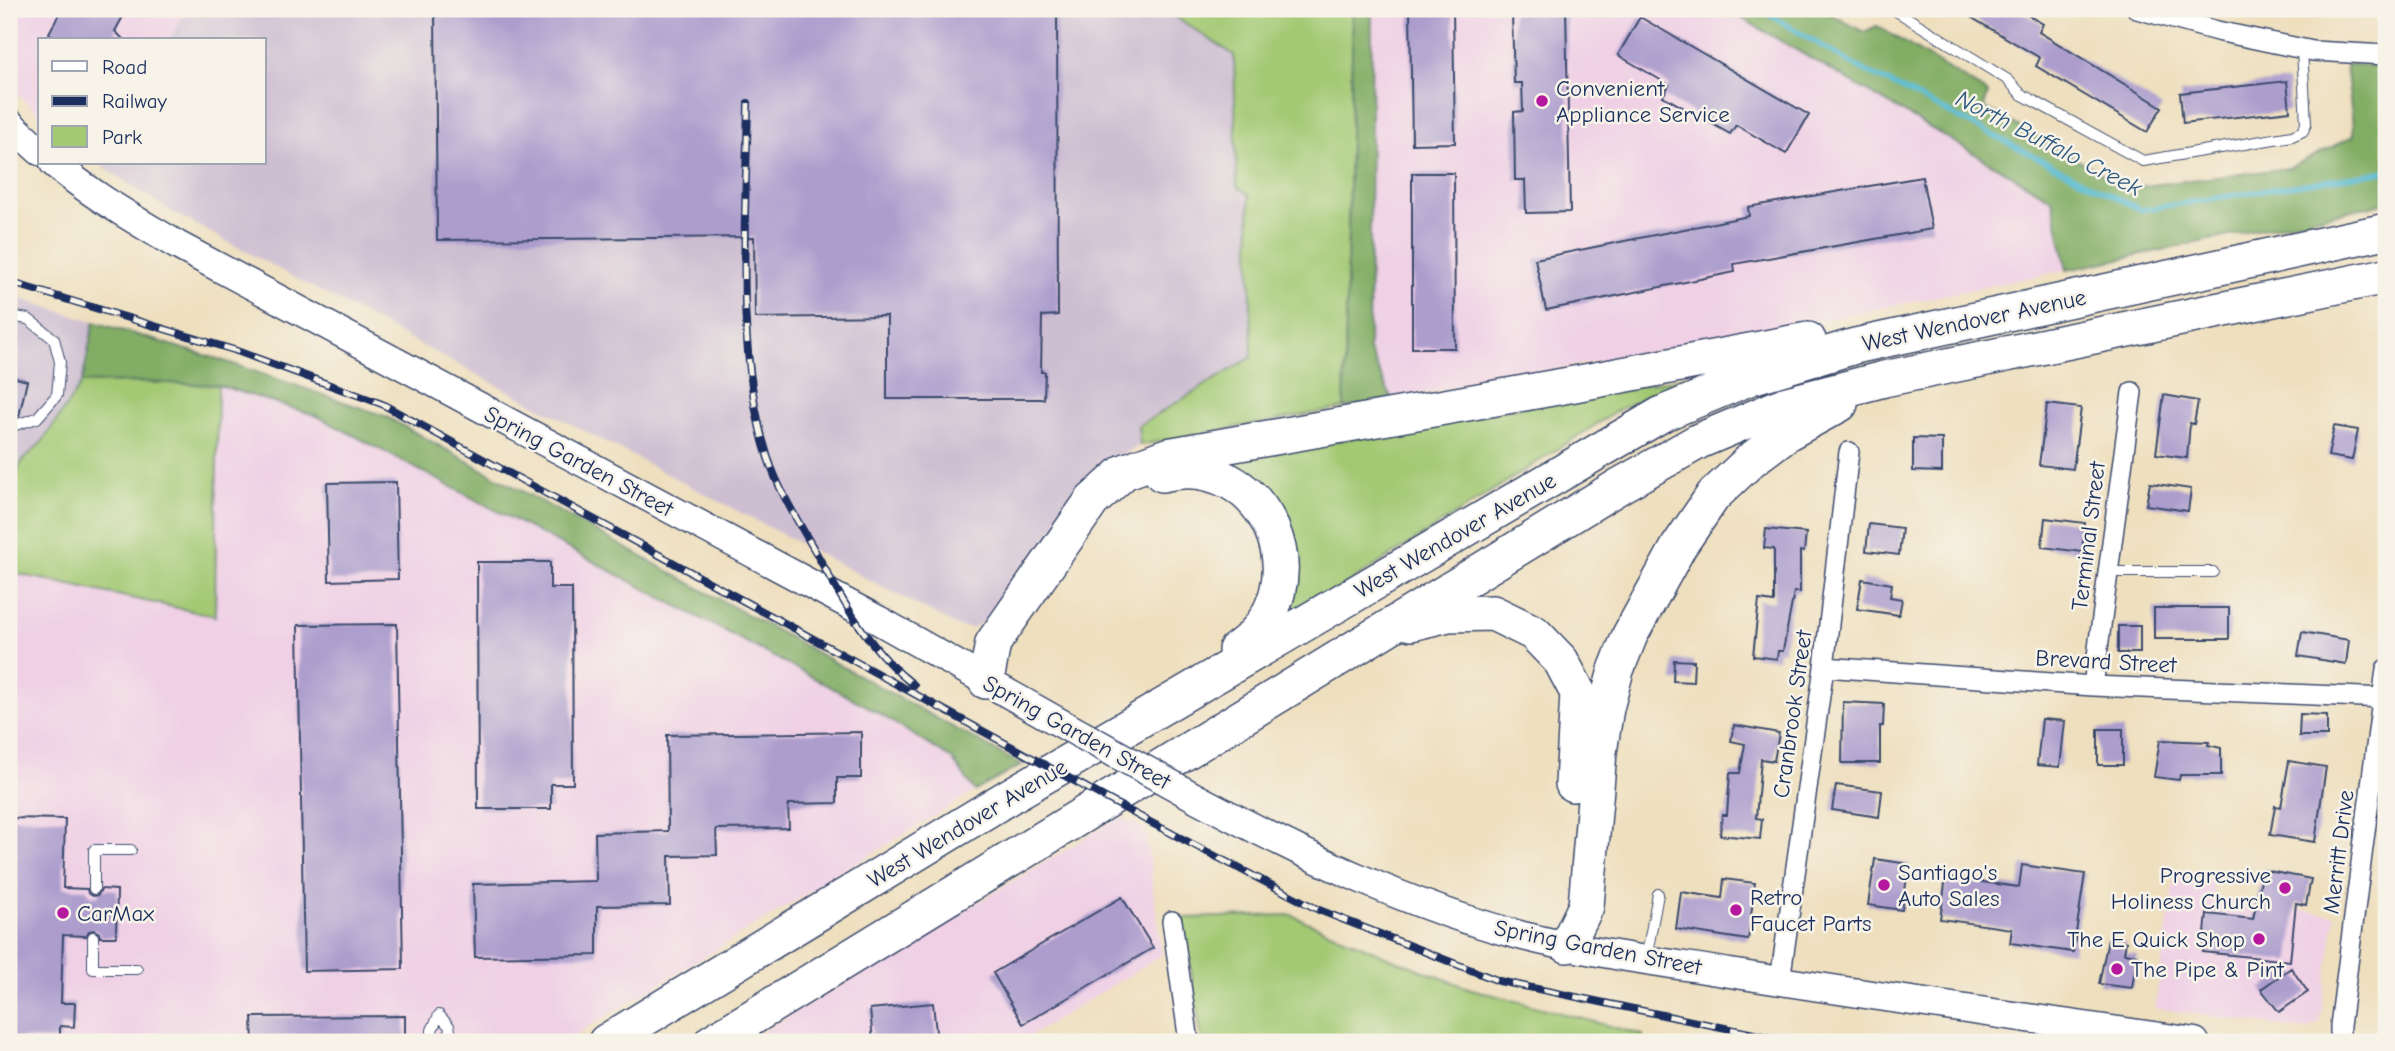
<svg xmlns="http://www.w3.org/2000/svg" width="2395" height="1051" viewBox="0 0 2395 1051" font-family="'Comic Neue',sans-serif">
<rect width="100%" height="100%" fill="#f7f3e8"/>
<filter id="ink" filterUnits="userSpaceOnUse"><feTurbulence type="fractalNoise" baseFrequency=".0143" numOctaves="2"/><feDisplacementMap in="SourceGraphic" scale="14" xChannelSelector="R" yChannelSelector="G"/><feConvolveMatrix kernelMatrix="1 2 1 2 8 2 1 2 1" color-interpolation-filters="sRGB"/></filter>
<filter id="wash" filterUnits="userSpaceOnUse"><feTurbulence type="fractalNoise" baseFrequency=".00686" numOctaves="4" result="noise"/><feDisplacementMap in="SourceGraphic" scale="28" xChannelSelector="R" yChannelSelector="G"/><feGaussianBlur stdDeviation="1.57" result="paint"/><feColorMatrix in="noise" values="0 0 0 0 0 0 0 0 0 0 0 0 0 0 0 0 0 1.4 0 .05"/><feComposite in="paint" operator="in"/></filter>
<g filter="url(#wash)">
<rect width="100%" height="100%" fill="#eedfbe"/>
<path fill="#efd0e5" d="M9 9H187L170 40H40V115L9 86Z
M1372 9H1726L2052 199 2067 270 1758 333 1392 399 1369 350Z
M218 385 317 416 865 705 952 759 975 791 564 1042H9V572L215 616Z
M1120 817 1145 829 1162 955 1020 1042H745Z
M2175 874 2211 879 2215 898 2335 915 2320 1022 2307 1030 2155 1008Z"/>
<path fill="#cdbed2" d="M187 9H1163L1234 55 1237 185 1249 194 1252 357 1138 426 1140 445 1110 462 1089 478 996 615 972 628 959 627 396 332 174 213 103 167 105 163H264V40H170Z
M9 295 94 322 82 383 42 442 22 461 9 490Z"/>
<path fill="#a3c973" stroke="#5f7c68" stroke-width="2" d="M1163 9H1288C1305 15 1312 13 1329 9 1336 7 1346 9 1353 9L1344 408 1140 445 1138 426 1252 357 1249 195 1237 186 1234 55Z
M1686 377 1620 409 1266 636 1292 565 1204 465Z
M141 382 218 385 215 616 9 572V490L22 461 42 442 82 383Z
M1291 915 1390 958 1468 988 1643 1035V1042H1202L1183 918Z"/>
<path fill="#82ad65" stroke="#4e6e62" stroke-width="2" d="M1353 9H1372L1369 350 1392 399 1344 408Z
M1726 9H1821L1864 32 1877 26 1988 93 1984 107 2128 188 2289 168 2354 136 2346 64 2386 67V203L2067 270 2052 199Z
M94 322 221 360 385 416 1022 765 975 791 952 759 865 705 317 416 218 385 141 382 82 383Z"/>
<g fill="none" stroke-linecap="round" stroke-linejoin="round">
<path stroke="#53b9d1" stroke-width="5" d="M1760 9 1852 64 2141 210 2386 171"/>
</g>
<g id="blocks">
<path fill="#ac9dcd" d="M62 9H127L115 31 124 40H57L49 33Z
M435 9H1057L1058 315 1042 316 1041 372H1045L1044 399H887V316L755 318 754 237 437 240Z
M1410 9H1453L1455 143 1412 144Z
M1525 9H1566L1570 212 1526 213 1525 180H1515L1514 112 1523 111 1522 83H1514L1512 14 1525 13Z
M1957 9H2017L2043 24 2039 32 2162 107 2147 132 2036 66 2040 58Z
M1640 17 1809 115 1786 154 1736 125 1730 134 1663 96 1669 85 1618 55Z
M2287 81 2290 111 2183 123 2180 93Z
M1412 173H1454L1455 348H1412Z
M1922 177 1932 229 1734 264 1735 272 1546 310 1535 259 1749 216 1748 207Z
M9 376 27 381 19 416 9 419Z
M2164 395 2198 401 2194 424 2190 423 2187 458 2156 454Z
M2047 404 2081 408 2073 469 2039 465Z
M2334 426 2358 430 2352 460 2328 456Z
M1913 438 1942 439V472L1913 471Z
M396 482 398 579 329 581 327 483Z
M2150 483 2191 489 2188 511 2146 505Z
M2045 518 2085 523 2082 552 2042 547Z
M1869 524 1902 528 1899 555 1866 551Z
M1766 529 1806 533 1804 552 1800 551V592H1794L1783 651H1778L1777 659 1753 656 1759 600 1774 602V549L1764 548Z
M477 562H550V588H572L573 784H551V809H478Z
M1862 579 1892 584 1890 597 1902 599 1899 615 1857 609Z
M2154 608H2229V639H2154Z
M397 624 403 969 304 971 298 625Z
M2118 626H2140V653H2118Z
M2302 632 2349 640 2346 664 2298 656Z
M1674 660 1694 661 1693 682 1673 681Z
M1843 702 1884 704 1883 726H1880V763H1842Z
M2300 714 2327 715V736H2299Z
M2042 719 2065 721 2060 767 2037 765Z
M1734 725 1779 733 1774 761 1761 759 1756 818 1762 819 1760 839 1720 835 1722 815H1727L1730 773H1740L1745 744 1731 741Z
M2098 729H2123V765H2098Z
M861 732V778H837V803L788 804 789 828 716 829 717 855 669 856 670 905 597 906V955L475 957 473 884 596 881 595 833 668 831 667 735Z
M2160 740 2209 742 2208 745 2221 748V775H2180L2179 780 2154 777Z
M2289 761 2326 767 2315 842 2270 835 2275 806 2281 807Z
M1836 785 1882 791 1879 817 1832 810Z
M9 818 65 819 63 888 87 889 88 893 93 896 98 895 101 889 117 890 116 937H100L99 933 94 930 89 931 86 936 63 935 61 1003H75L74 1027 60 1026V1040L9 1038Z
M1875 859 1909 864 1902 910 1868 905Z
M2022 865 2085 874 2073 952 2010 943 2012 929 1940 919 1946 877 2019 887Z
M2263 870 2311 879 2306 905 2296 903 2290 961 2203 952 2207 914 2253 919Z
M1724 879 1755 883 1748 940 1676 929 1681 892 1722 898Z
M1122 897 1153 948 1023 1024 993 973Z
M2108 940 2126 942 2124 953 2137 955 2132 988 2099 984Z
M2291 968 2308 992 2279 1012 2261 989Z
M933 1003 937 1042H873L870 1009Z
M405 1016V1042H253L252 1017Z"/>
</g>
</g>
<g filter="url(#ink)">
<use href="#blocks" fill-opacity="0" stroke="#3b496c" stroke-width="2"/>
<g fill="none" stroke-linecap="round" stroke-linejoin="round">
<g stroke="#3b496c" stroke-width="12">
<path id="lane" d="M1893 9 2008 80 2021 94 2143 161 2292 136 2303 131 2306 124 2302 49
M9 316 28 319 54 339 60 362 57 395 37 418 9 427
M2108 572H2213
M94 889V850H131
M93 937V969H137
M1646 959 1658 894
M432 1042V1030L439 1015 449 1026 452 1042"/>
</g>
<g stroke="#3b496c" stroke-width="22">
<path id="street" d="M2137 9 2217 31 2313 51 2386 55
M1824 667 2093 686 2386 698
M2093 686 2132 392
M1172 921 1189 1042
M1780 981 1824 667 1849 452
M2340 1042V1026L2386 669"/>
</g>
<g stroke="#3b496c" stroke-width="31">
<path id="secondary" d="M9 123 40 151
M54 163C91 195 134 219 177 245L878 620 1055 720
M1198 799C1302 854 1408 906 1523 936 1590 953 1661 962 1730 973 1885 998 2040 1020 2195 1042"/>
</g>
<g stroke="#3b496c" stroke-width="38">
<path id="highway" d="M1162 474C1265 448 1327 587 1236 650
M1411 623 1448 614 1493 613 1534 633 1561 661 1578 693 1573 784
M986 681 993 643 1092 501 1124 472 1167 456 1569 385 1808 340
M1567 945 1586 906 1599 752 1606 708 1616 670 1630 635 1679 546 1713 496 1751 460 1787 433 1840 404
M606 1042 1010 796 1662 414 1751 377 1855 346 2386 231
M712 1042 1621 485 1699 441 1784 405 1884 379 2386 276"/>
</g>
<use href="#lane" stroke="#fff" stroke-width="10"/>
<use href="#street" stroke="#fff" stroke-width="19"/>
<use href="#secondary" stroke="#fff" stroke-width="28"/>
<use href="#highway" stroke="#fff" stroke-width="35"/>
<g stroke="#1b2f5e" stroke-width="8">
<path id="rail" d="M748 103C746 213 734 353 768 458 781 497 805 532 824 567 847 609 875 656 914 685
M9 282 234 350 382 404 1146 820 1319 910 1499 981 1793 1042"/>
</g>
<use href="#rail" stroke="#f7f3e8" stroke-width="5" stroke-dasharray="16" stroke-linecap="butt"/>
<g stroke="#3b496c" stroke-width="31" stroke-linecap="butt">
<path id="secondary-bridge" d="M1055 720 1198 799"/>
</g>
<use href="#secondary-bridge" stroke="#fff" stroke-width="28"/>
</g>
</g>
<g fill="#b5179e" stroke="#f7f3e8" stroke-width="2.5">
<circle cx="1542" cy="101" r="7"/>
<circle cx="1884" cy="885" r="7"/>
<circle cx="2285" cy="888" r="7"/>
<circle cx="1736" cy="910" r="7"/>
<circle cx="63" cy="913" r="7"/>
<circle cx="2259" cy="939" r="7"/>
<circle cx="2117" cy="969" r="7"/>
</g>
<g text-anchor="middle" stroke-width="5" stroke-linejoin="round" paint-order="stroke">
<g font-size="23" fill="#1b2f5e" stroke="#f7f3e8" text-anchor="start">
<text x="1556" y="96">Convenient<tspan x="1556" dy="26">Appliance Service</tspan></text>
<text x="1898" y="880">Santiago's<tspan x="1898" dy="26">Auto Sales</tspan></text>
<text x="2271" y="883" text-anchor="end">Progressive<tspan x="2271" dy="26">Holiness Church</tspan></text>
<text x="1750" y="905">Retro<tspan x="1750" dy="26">Faucet Parts</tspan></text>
<text x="77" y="921">CarMax</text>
<text x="2245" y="947" text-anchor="end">The E Quick Shop</text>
<text x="2131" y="977">The Pipe &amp; Pint</text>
</g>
<g font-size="23" fill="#1b2f5e" stroke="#f7f3e8">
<text transform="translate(1974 320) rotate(-12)" y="8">West Wendover Avenue</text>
<text transform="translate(579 461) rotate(28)" y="8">Spring Garden Street</text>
<text transform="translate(1455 535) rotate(-30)" y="8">West Wendover Avenue</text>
<text transform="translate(2088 536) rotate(-83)" y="8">Terminal Street</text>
<text transform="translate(2106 661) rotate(3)" y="8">Brevard Street</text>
<text transform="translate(1792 714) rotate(-82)" y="8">Cranbrook Street</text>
<text transform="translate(1077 732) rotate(29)" y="8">Spring Garden Street</text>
<text transform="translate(967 823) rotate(-31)" y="8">West Wendover Avenue</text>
<text transform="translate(2338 852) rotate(-83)" y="8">Merritt Drive</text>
<text transform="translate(1598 947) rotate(11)" y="8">Spring Garden Street</text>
</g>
<g font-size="24" font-style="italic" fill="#2c5880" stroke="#f7f3e8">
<text transform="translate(2049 143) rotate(27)" y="8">North Buffalo Creek</text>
</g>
</g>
<rect width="2395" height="1051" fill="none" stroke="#f7f3e8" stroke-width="35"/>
<rect x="38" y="38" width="228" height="126" fill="#f7f3e8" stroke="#9fa5b1" stroke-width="2"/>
<rect x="52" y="61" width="35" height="10" fill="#ffffff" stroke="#9fa5b1" stroke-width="2"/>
<text x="102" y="74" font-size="21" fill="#1b2f5e">Road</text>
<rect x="52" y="96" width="35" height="10" fill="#1b2f5e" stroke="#9fa5b1" stroke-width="2"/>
<text x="102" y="108" font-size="21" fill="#1b2f5e">Railway</text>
<rect x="52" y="126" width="35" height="21" fill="#a3c973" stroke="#9fa5b1" stroke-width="2"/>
<text x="102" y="144" font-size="21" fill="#1b2f5e">Park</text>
</svg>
